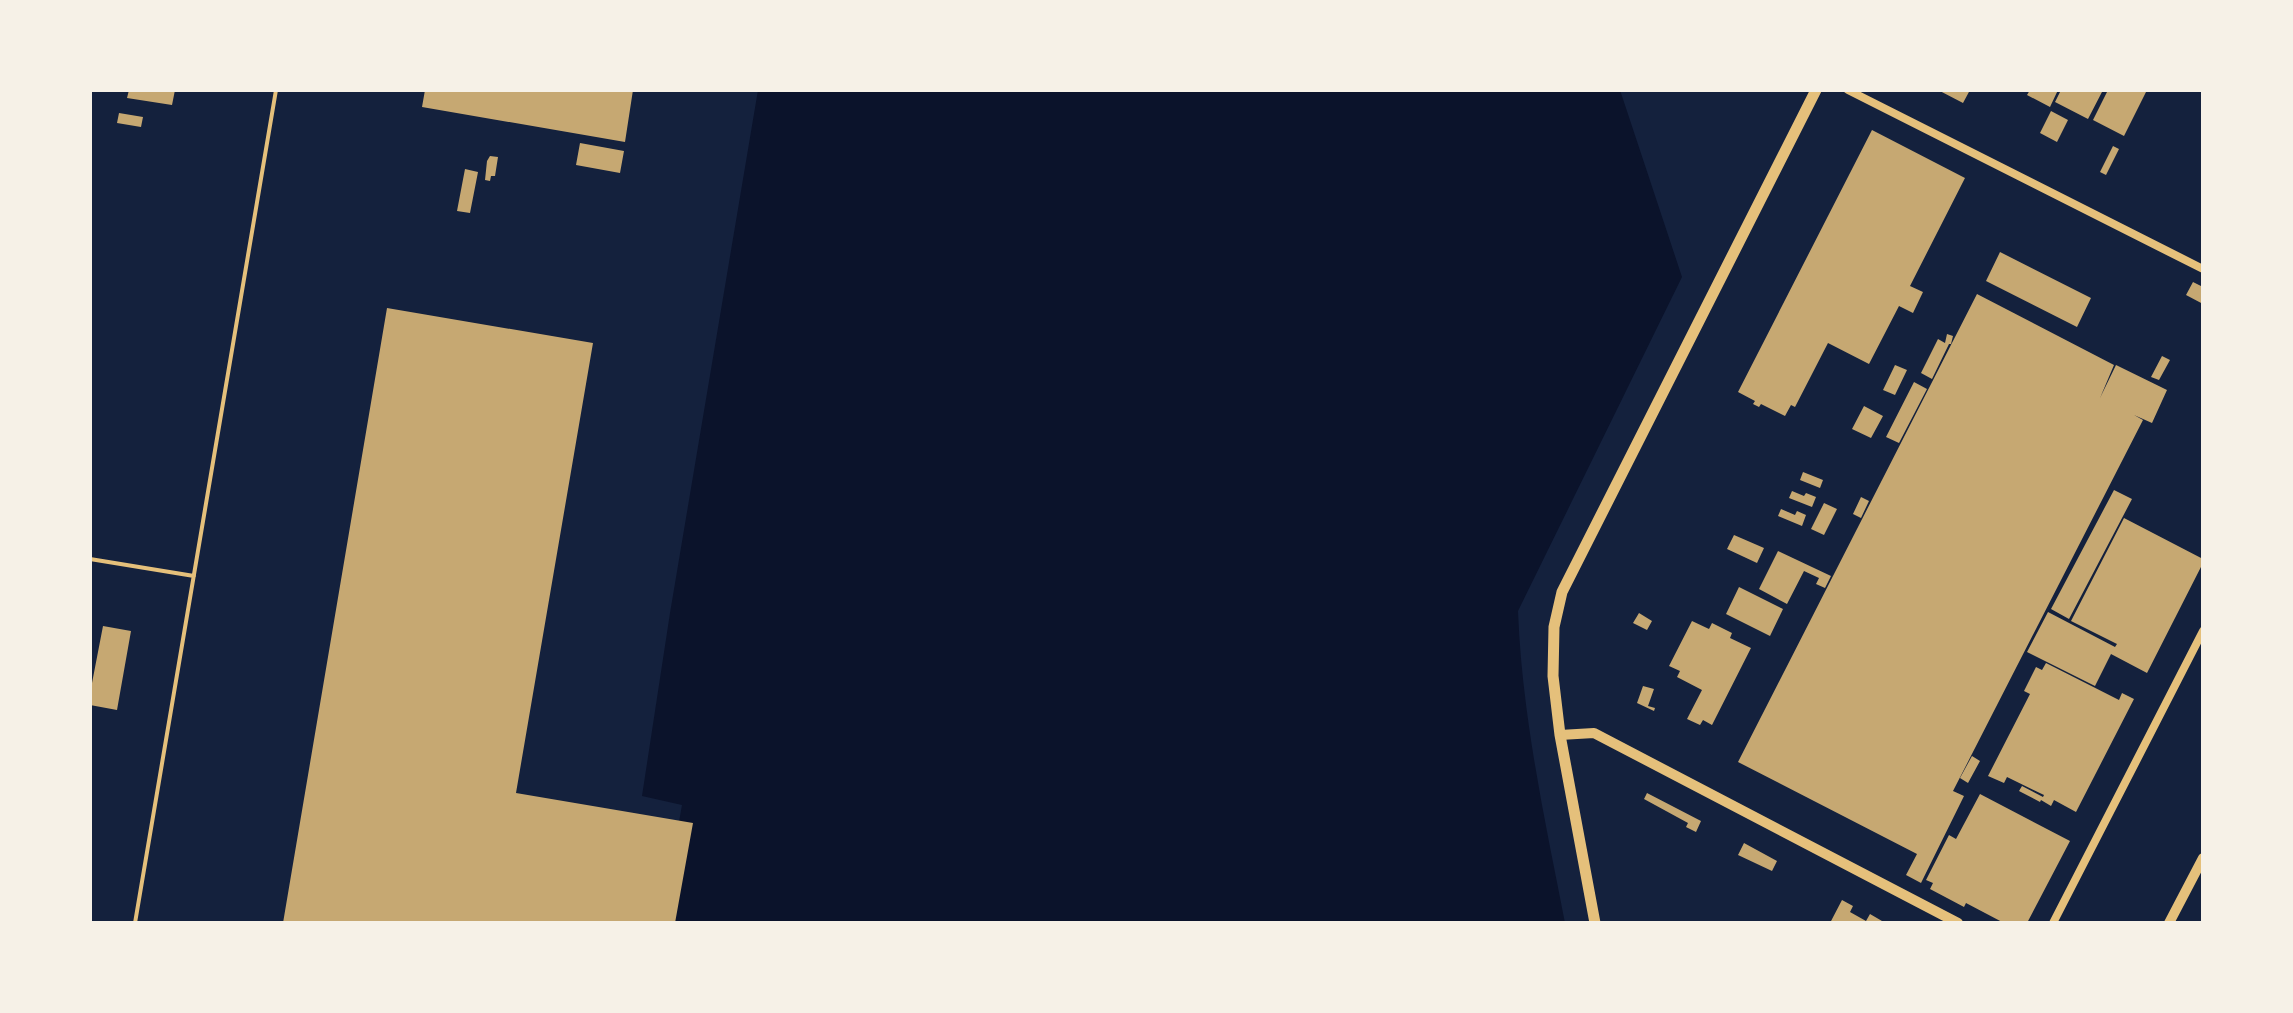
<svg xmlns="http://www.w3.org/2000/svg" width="2293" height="1013" viewBox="0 0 2293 1013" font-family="'Nunito Sans',sans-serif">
<rect width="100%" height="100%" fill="#14213d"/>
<path fill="#0b132b" d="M758 90H1620L1682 277 1518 611C1522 717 1545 820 1565 923H661L682 805 642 796 670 613Z"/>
<path fill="#c6a872" d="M129 90H175L172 105 127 98Z
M425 90H633L625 142 422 107Z
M1938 90H1970L1963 103Z
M2030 90H2058L2050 107 2027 95Z
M2061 90H2103L2088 119 2055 102Z
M2108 90H2147L2124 136 2093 120Z
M2051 111 2068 120 2057 142 2040 133Z
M119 113 143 117 141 127 117 123Z
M1872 130 1965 178 1910 286 1923 292 1913 313 1899 306 1869 364 1828 343 1795 407 1791 405 1785 416 1761 404 1759 407 1753 404 1755 401 1738 392Z
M580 143 624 151 620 173 576 165Z
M2113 146 2119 149 2106 175 2100 172Z
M490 156 498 157 495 176H491L490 181 485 180 487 161Z
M465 169 478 172 470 213 457 211Z
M2000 252 2091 298 2077 327 1986 281Z
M2193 282 2203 287V304L2186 295Z
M1977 294 2114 365 2100 398 2116 365 2167 390 2152 423 2134 415 2143 420 1953 791 1964 796 1921 883 1906 875 1917 854 1738 762Z
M387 308 593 343 516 793 693 823 675 923H283Z
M1947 334 1953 336 1951 344H1949L1932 379 1921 373 1938 339 1945 343Z
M2162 356 2170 360 2159 380 2151 377Z
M1895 365 1907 370 1895 395 1883 390Z
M1914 382 1927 389 1899 443 1886 437Z
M1864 406 1883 416 1871 438 1852 429Z
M1803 472 1823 480 1820 488 1800 480Z
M2114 490 2132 499 2069 619 2051 609Z
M1792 491 1804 496 1806 493 1816 497 1812 507 1789 498Z
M1861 497 1869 501 1861 518 1853 514Z
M1824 503 1837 509 1824 535 1811 529Z
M1781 509 1795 515 1797 511 1806 515 1802 526 1778 516Z
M2124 518 2203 559V563L2147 673 2111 654 2095 686 2027 652 2048 612 2115 647 2117 644 2071 621Z
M1734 535 1764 548 1757 563 1727 549Z
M1778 551 1831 576 1825 588 1816 584 1819 578 1804 571 1787 604 1759 589Z
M1739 587 1783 609 1770 636 1726 614Z
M1639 613 1652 621 1647 630 1633 623Z
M1692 621 1709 629 1712 623 1732 633 1730 638 1751 648 1712 725 1703 720 1700 725 1687 719 1702 690 1677 677 1680 671 1669 666Z
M103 626 131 631 117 710 90 705V683H92Z
M2046 663 2119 700 2122 693 2134 699 2076 812 2054 800 2051 806 2041 800 2040 802 2019 791 2022 786 2043 797 2044 795 2007 777 2004 783 1988 776 2030 694 2024 691 2036 667 2042 670Z
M1643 686 1654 689 1648 706 1655 708 1654 711 1637 703Z
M1972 756 1980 761 1968 783 1960 778Z
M1647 793 1701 821 1696 832 1686 827 1688 823 1644 799Z
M1980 794 2070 841 2027 923H2004L1966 903 1964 907 1930 889 1933 883 1926 880 1949 835 1956 839Z
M1744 843 1777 861 1772 871 1738 855Z
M1842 900 1853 906 1850 912 1866 921 1870 914 1882 921 1881 923H1830Z"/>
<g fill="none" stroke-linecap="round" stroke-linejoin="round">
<path stroke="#e5c07b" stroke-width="4" d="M90 559 194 576
M135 923 276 90"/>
<path stroke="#e5c07b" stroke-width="8" d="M1848 90 2203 269
M2053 923 2203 631"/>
<path stroke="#e5c07b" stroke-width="10" d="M1560 735 1594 733 1958 923
M2169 923 2203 858"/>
<path stroke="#e5c07b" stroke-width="11" d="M1595 923 1560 735 1553 676 1554 627 1562 592 1816 90"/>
</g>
<rect width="2293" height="1013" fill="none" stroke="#f6f1e7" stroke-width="184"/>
</svg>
